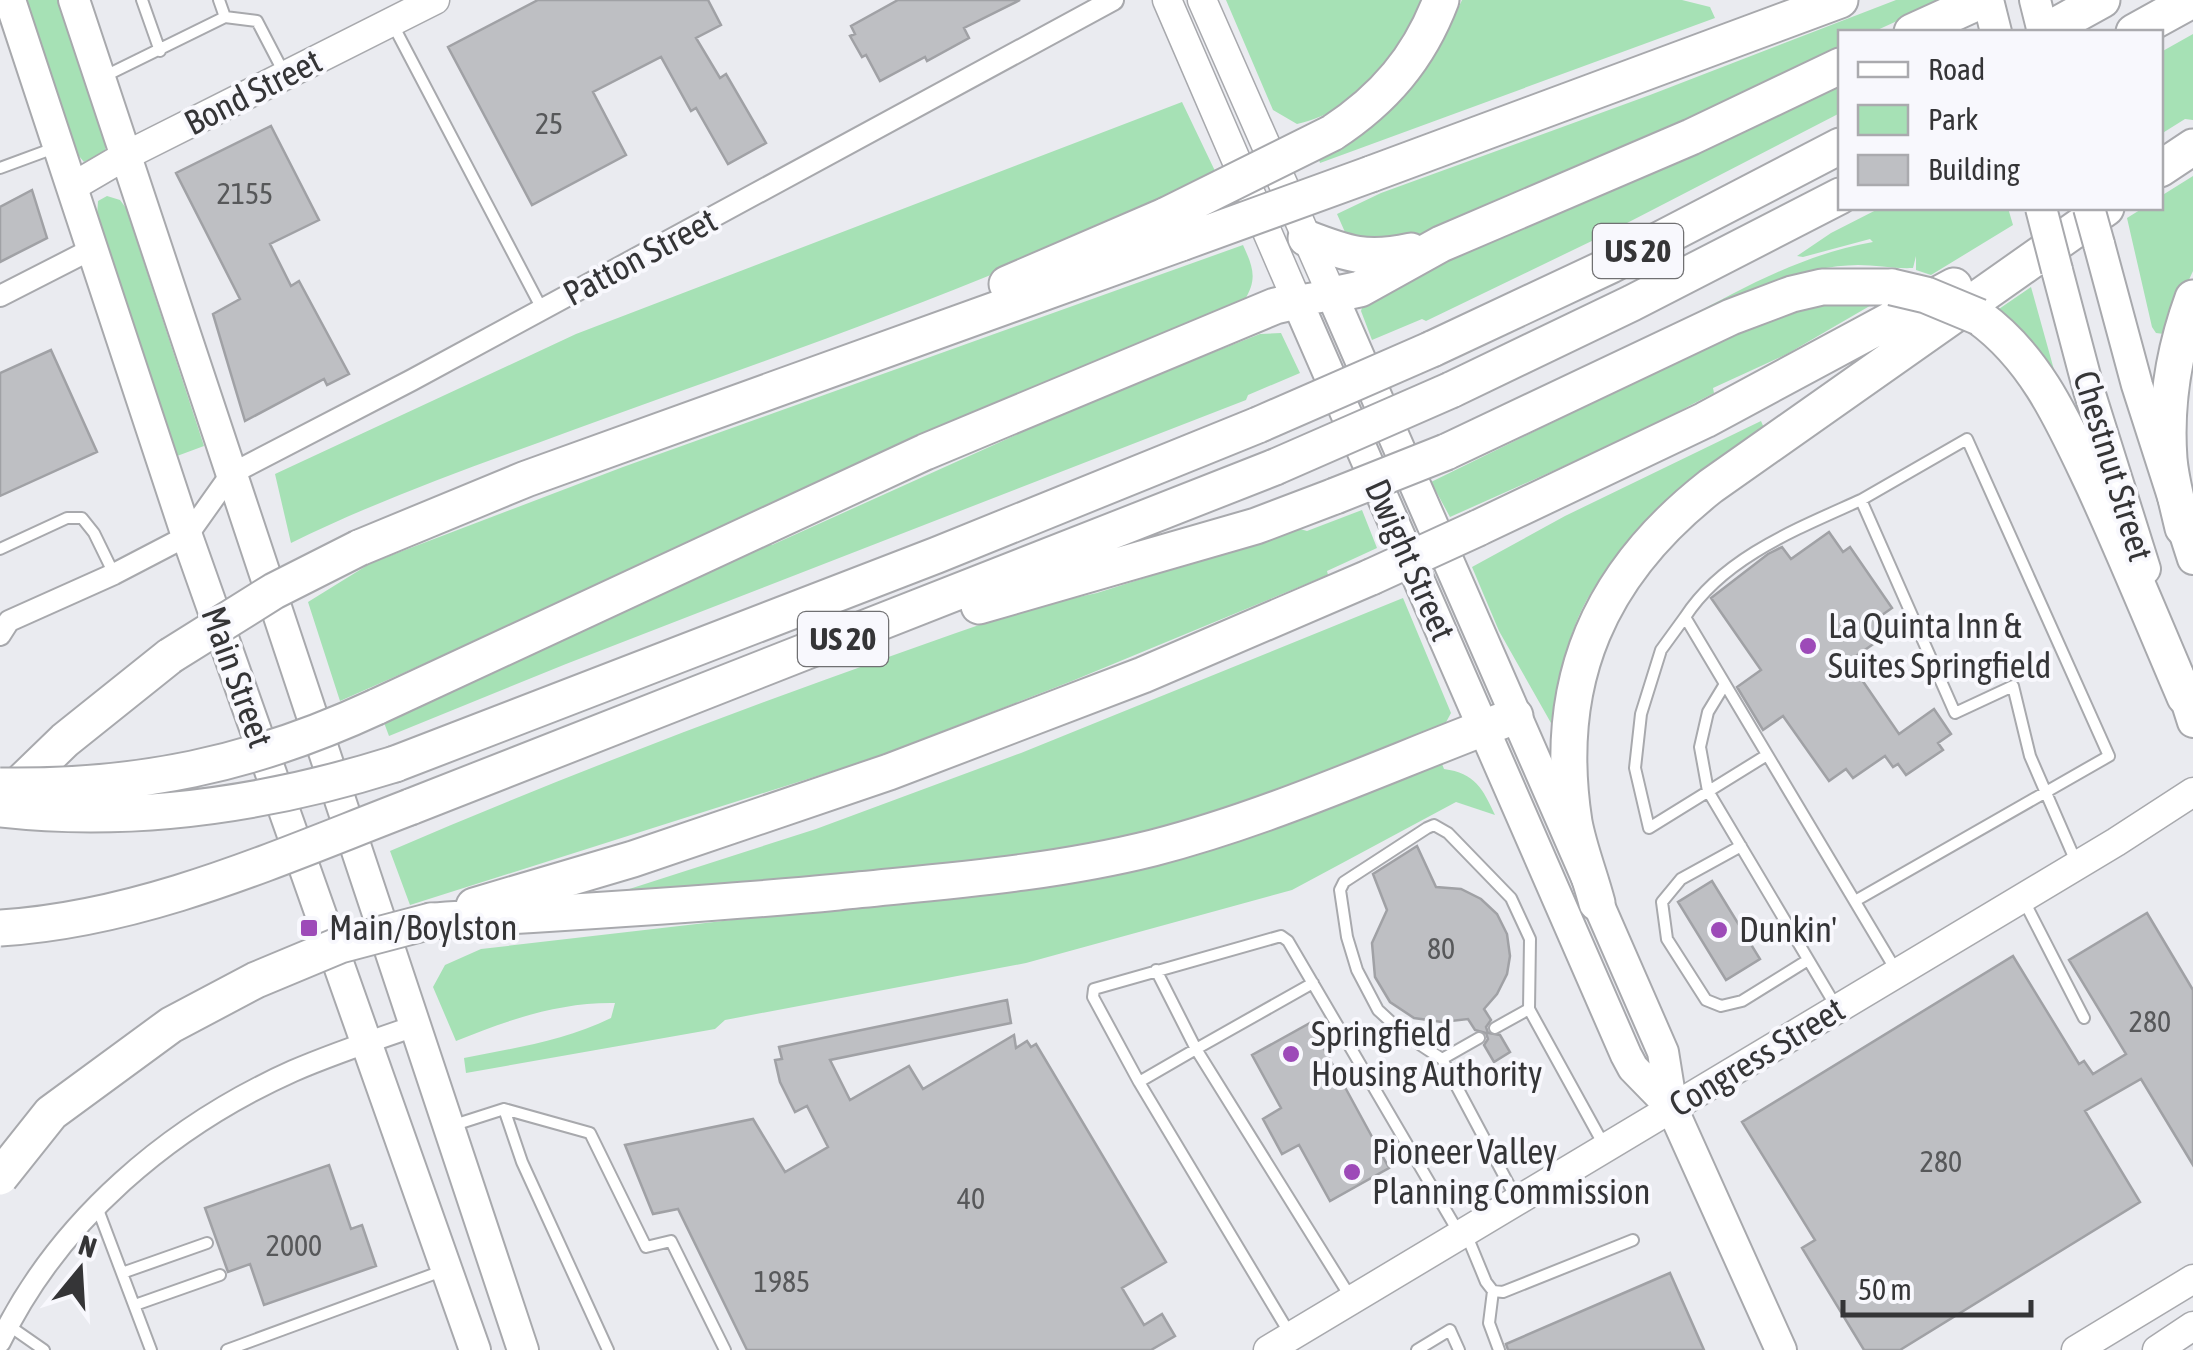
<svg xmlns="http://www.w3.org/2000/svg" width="2193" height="1350" viewBox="0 0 2193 1350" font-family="'Asap Condensed',sans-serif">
<rect width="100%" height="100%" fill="#eaebf0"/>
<path fill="#a6e1b5" d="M27 0H59L107 144 104 153 84 162 73 149Z
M1226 0H1430C1396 55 1364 109 1297 124L1273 110Z
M1462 0H1682L1710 7 1715 18 1320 163 1318 157C1332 150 1347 144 1360 135 1407 102 1439 52 1462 0Z
M1896 0H1943L1873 32H1840V48L1484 214 1430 235 1392 244 1348 239 1337 214 1381 193 1650 95Z
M2193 34V120L2185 119 2161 134V52Z
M1840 76V113L1598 238 1426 321 1422 319 1372 340 1361 311 1365 298Z
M1182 102 1215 171C1011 279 789 351 573 430 478 465 382 498 291 543L275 474 576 334Z
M2193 176V271L2164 334 2156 333 2152 327 2127 218 2143 208H2160L2161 196Z
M107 196 120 200 126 208 204 446 177 456 97 217 98 201Z
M1880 208H2008L2013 225 1931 275 1916 270V256L1913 268C1895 269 1876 265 1858 265 1796 266 1740 296 1685 319 1745 287 1804 254 1873 242L1870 239 1803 257 1797 256 1831 233Z
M1243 245C1253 267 1258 279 1244 301L340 701 308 602 371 563 623 467Z
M2031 287 2056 377 1996 311Z
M1880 300 1787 354 1713 388 1714 393 1631 436 1450 517 1431 482 1781 311 1813 303Z
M1281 333 1300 373 1248 395 1246 400 566 664 389 736 383 720 763 542 772 545 1102 396 1260 334Z
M1761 421 1764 428C1711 474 1634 527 1596 585 1569 624 1559 677 1551 723L1499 631 1472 567 1565 516Z
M1362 510 1377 548 1327 571 1328 575 1072 681 874 758 410 905 390 851C599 761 813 682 1028 608L1097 593 1300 529 1307 531Z
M1403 598 1451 713 1444 726C1364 758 1285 793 1202 817 1016 870 812 882 620 892L816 829 1021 753Z
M1442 764 1444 769C1475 773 1483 789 1495 815L1456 802 1292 890 1026 963 725 1020 715 1029 466 1073 464 1058C514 1048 564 1041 611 1018L615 1003C559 1002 508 1020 456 1041L433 987 445 965 481 949 956 894 1426 765Z"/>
<path fill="#bebfc3" stroke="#a0a1a5" stroke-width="2.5" d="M538 0H708L721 25 696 38 720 78 726 74 766 143 728 164 696 108 691 111 661 57 593 92 626 155 532 205 448 47Z
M898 0H1020L964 28 969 38 927 61 925 57 880 81 866 55 862 57 850 36 855 34 851 26Z
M271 126 319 220 270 244 291 286 299 281 349 374 327 385 324 379 245 421 213 314 240 299 176 173Z
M32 190 47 238 0 262V207Z
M51 350 97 452 0 496V373Z
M1829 532 1843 552 1850 547 1892 608 1882 615 1892 631 1849 661 1899 734 1934 709 1951 734 1938 743 1943 750 1906 775 1898 764 1893 767 1885 756 1853 778 1846 769 1829 781 1783 716 1763 730 1737 687 1761 670 1711 598 1768 554 1782 547 1791 559Z
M1417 846 1436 887 1461 889 1481 899 1497 914 1507 934 1510 956 1507 974 1497 994 1484 1009 1491 1020 1486 1027 1488 1033 1500 1035 1510 1052 1494 1062 1484 1045 1488 1039 1486 1033 1475 1030 1468 1019 1442 1022 1414 1018 1390 1002 1375 977 1372 943 1387 910 1373 874Z
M1712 881 1760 959 1726 980 1678 902Z
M2147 913 2193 990V1165L2141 1079 2085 1111 2140 1202 1900 1350H1864L1802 1248 1815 1240 1742 1122 2013 956 2079 1064 2084 1061 2093 1074 2126 1054 2069 960Z
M1007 1000 1011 1023 830 1060 850 1100 909 1066 923 1089 1014 1035 1016 1048 1027 1041 1031 1047 1036 1044 1166 1262 1122 1288 1144 1325 1162 1314 1175 1336 1151 1350H747L678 1209 653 1214 625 1145 753 1119 785 1172 828 1147 807 1106 795 1112 780 1082 775 1060 782 1059 779 1047Z
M1310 1023 1389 1168 1330 1201 1299 1145 1282 1154 1263 1119 1281 1108 1252 1055Z
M329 1165 351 1229 362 1225 376 1266 264 1305 250 1264 228 1272 205 1208Z
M1670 1273 1704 1350H1508L1506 1344Z"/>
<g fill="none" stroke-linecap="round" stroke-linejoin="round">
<g stroke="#a8a9ad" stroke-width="14">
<path id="lane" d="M142 0 160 51
M225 17 257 21 283 71
M392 23 542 309
M103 77 225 17 219 0
M0 168 57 147
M0 549 67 518H82L94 533 114 574
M1685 617C1724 557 1797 529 1861 500
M1725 684 1708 712 1700 747 1708 791 1837 1008
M1767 755 1649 828 1635 768 1641 714 1661 650 1685 617 1897 972
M1741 846 1681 879 1662 902 1667 939 1706 1000 1721 1006 1742 1001 1808 960
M2023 899 2084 1018
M1855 901 2109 756 1967 439 1861 500 1955 713 2013 686 2030 756 2077 864
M1156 970 1196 1049 1313 983
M1495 1028 1529 1009
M1442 1059 1479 1038
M1139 1082 1093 997 1094 989 1281 936 1288 941 1459 1233
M504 1109 522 1162 608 1350
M451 1126 504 1109 590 1133 646 1247 671 1241 725 1350
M1517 1200 1442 1059 1404 1034 1378 1010 1357 970 1347 937 1340 890 1344 882 1427 828 1434 825 1448 833 1511 898 1530 939 1529 1009 1605 1147
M97 1207 151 1350
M1467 1236 1486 1282 1493 1291 1503 1292 1633 1240
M122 1273 207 1243
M1493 1291 1489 1323 1499 1350
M135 1305 220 1275
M8 1325 44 1350
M1290 1334 1139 1082 1196 1049 1351 1298
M227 1350 442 1271
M1417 1350 1450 1330 1459 1350"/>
</g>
<g stroke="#a8a9ad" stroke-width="24">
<path id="street" d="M0 296 92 249
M0 635 9 621 114 574 187 536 231 474 412 380 1113 0
M0 1342C59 1220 170 1126 293 1071 332 1054 374 1040 415 1026"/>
</g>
<g stroke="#a8a9ad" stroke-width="31">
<path id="secondary" d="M1167 0 1297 301
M1202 0 1332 295
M72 187 125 156 435 0
M1268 1350 2116 842 2193 792
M2076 1350 2193 1279
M2157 1350 2193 1326"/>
</g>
<g stroke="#a8a9ad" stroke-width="34">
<path id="primary" d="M10 0 187 536 475 1350
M74 0 523 1350
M1988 0 1996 32
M2035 0 2043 32
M2099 244 2137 385 2193 559
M2057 270 2089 391 2145 569
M2178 675 2193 722
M1672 1108 1633 1068 1626 1055 1297 301 1332 295 1663 1052 1672 1108 1781 1350"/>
</g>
<g stroke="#a8a9ad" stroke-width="39">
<path id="highway" d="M1912 32 1982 0
M2044 32 2102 0
M2134 32 2192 0
M1332 133C1384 99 1419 58 1441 0
M2160 169 2193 147
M1371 174 1840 0
M1306 238C1347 254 1367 261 1411 251
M1007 284 1167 215
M1332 295 1360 289 1441 244 1691 137 1840 66
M1979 317C2037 359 2064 423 2094 486 2126 556 2155 627 2185 697
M1432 349 1611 265 1840 146
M1451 390 1632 303 1840 196
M1446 452 1731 317 1792 294 1822 287H1892
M1478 528 1705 420 1954 286
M2183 528C2178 506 2171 482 2169 459 2165 404 2174 350 2193 298
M359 548 526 479 1181 243
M979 606 1256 526 1335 496
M376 707 925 452 1275 306 1297 301
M395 764 937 555 1258 425
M1 802 65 740 170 656
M410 807 1275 467
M1597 903C1590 876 1579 849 1574 822 1552 680 1600 573 1711 486L2106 208
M474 906 633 859 889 772 1143 675 1371 577
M431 921C567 912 703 905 838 892 944 881 1049 874 1153 848 1277 816 1396 760 1515 716"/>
</g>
<use href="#lane" stroke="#fff" stroke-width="10"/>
<use href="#street" stroke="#fff" stroke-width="20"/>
<use href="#secondary" stroke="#fff" stroke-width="28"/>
<use href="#primary" stroke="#fff" stroke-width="30"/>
<use href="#highway" stroke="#fff" stroke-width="35"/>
<g stroke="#a8a9ad" stroke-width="34" stroke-linecap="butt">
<path id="primary-bridge" d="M2041 208 2057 270
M2089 208 2099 244"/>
</g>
<g stroke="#a8a9ad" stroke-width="39" stroke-linecap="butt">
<path id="highway-bridge" d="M1167 215 1332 133
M1181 243 1371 174
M1892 287 1926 295 1979 317
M1258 425 1432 349
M1275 467 1451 390
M1335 496 1446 452
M1371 577 1478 528
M170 656 274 591 359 548
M0 786C137 788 251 765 376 707
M0 809C133 824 268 804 395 764
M0 928C144 919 277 858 410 807
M0 1177 51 1113 171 1025 256 980 340 945 431 921"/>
</g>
<use href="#primary-bridge" stroke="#fff" stroke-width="30"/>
<use href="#highway-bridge" stroke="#fff" stroke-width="35"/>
</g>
<g fill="#9d4ab8" stroke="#f8f8fd" stroke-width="4">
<circle cx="1808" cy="646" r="10"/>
<rect x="299" y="918" width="20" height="20" rx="5"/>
<circle cx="1719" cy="930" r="10"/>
<circle cx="1291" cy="1054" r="10"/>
<circle cx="1352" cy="1172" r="10"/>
</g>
<g text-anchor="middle" stroke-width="8" stroke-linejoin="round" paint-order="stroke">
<g font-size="30" fill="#57585a">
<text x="549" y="134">25</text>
<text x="245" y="204">2155</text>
<text x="1441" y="959">80</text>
<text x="2150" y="1032">280</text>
<text x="1941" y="1172">280</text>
<text x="971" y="1209">40</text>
<text x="294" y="1256">2000</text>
<text x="782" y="1292">1985</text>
</g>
<g fill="#f8f8fd" stroke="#707072" stroke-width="2.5">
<rect x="1593" y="224" width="90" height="54" rx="8"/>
<rect x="798" y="612" width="90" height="54" rx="8"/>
</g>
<g font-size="32" font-weight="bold" fill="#353537">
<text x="1638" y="262">US 20</text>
<text x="843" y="650">US 20</text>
</g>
<g font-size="35" fill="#353537" stroke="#f8f8fd">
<text transform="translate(253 92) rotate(-27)" y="12">Bond Street</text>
<text transform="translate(640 257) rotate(-28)" y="12">Patton Street</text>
<text transform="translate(2113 466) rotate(73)" y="12">Chestnut Street</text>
<text transform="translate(1410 560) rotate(66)" y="12">Dwight Street</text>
<text transform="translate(237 677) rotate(70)" y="12">Main Street</text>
<text transform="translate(1757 1057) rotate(-31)" y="12">Congress Street</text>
</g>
<g font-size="35" fill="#353537" stroke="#f8f8fd" text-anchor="start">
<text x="1828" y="638">La Quinta Inn &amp;<tspan x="1828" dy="40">Suites Springfield</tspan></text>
<text x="329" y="940">Main/Boylston</text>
<text x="1739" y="942">Dunkin'</text>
<text x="1311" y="1046">Springfield<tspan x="1311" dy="40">Housing Authority</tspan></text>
<text x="1372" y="1164">Pioneer Valley<tspan x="1372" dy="40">Planning Commission</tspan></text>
</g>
</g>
<rect x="1838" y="30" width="325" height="180" fill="#f8f8fd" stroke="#aaaaae" stroke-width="2.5"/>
<rect x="1858" y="62" width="50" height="15" fill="#ffffff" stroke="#aaaaae" stroke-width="2.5"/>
<text x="1928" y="80" font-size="30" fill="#353537">Road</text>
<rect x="1858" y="105" width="50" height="30" fill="#a6e1b5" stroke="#aaaaae" stroke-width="2.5"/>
<text x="1928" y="130" font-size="30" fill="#353537">Park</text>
<rect x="1858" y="155" width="50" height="30" fill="#bebfc3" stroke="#aaaaae" stroke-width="2.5"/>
<text x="1928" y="180" font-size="30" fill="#353537">Building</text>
<g transform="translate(80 1270) rotate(18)" stroke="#f8f8fd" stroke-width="8" paint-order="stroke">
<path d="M0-8L18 38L0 25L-18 38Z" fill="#353537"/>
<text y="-15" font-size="28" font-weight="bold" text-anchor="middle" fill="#353537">N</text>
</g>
<path d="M1843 1300v15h188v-15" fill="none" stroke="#353537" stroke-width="5"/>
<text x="1858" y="1300" font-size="30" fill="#353537" stroke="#f8f8fd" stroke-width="8" paint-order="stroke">50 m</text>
</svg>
